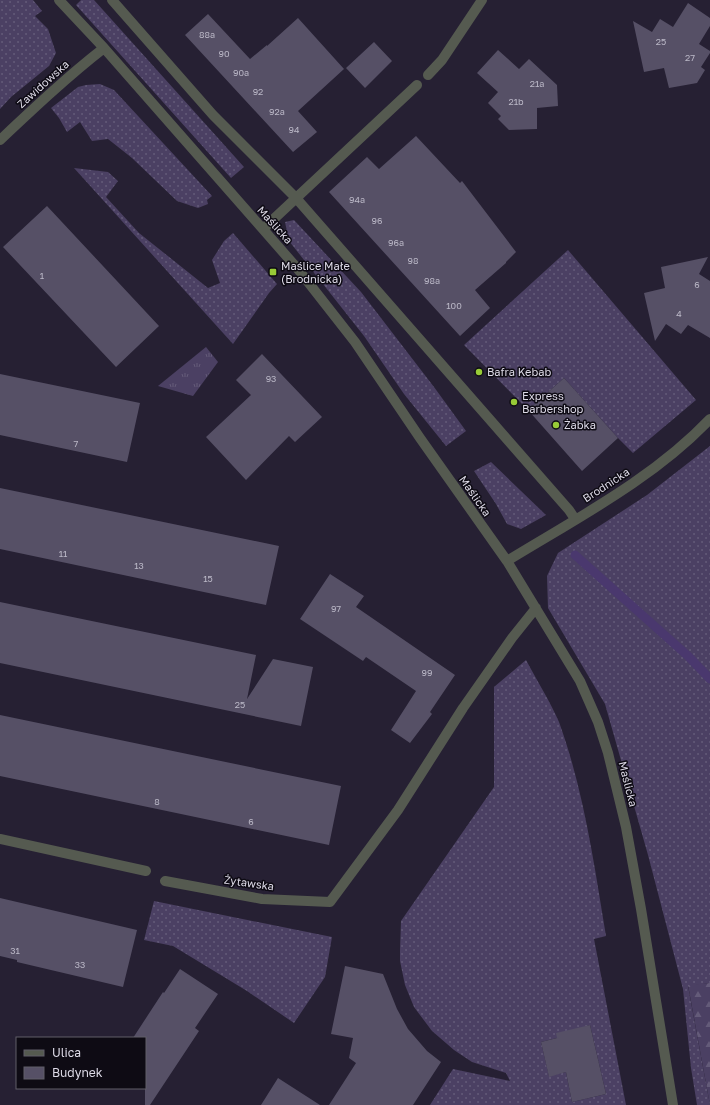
<svg xmlns="http://www.w3.org/2000/svg" width="710" height="1105" viewBox="0 0 710 1105" font-family="'Golos Text',sans-serif">
<defs>
<pattern id="grass-dots" width="8" height="8" patternUnits="userSpaceOnUse"><rect width="8" height="8" fill="#4b4063"/><path d="M2 2h.1M6 6h.1" fill="none" stroke="#645b79" stroke-width="1.8" stroke-linecap="round"/></pattern>
<pattern id="forest-firs" width="22" height="20" patternUnits="userSpaceOnUse"><rect width="22" height="20" fill="#4b4063"/><path d="M5 1l3.5 6h-7zM16 11l3.5 6h-7z" fill="#645b79"/></pattern>
<pattern id="park-tufts" width="24" height="20" patternUnits="userSpaceOnUse"><rect width="24" height="20" fill="#4b4063"/><path d="M3 7l-1-3M5 7V3M7 7l1-3M15 17l-1-3M17 17v-4M19 17l1-3" fill="none" stroke="#645b79"/></pattern>
</defs>
<rect width="100%" height="100%" fill="#262033"/>
<path fill="url(#grass-dots)" fill-rule="evenodd" d="M0 0H33L42 11 35 16 48 29 56 53 49 66 11 97 0 109Z
M81 0H94L244 167 231 178 76 5Z
M100 84 114 90 212 196 207 200 208 204 198 208 177 201 132 158 108 139 92 141 80 122 67 132 59 118 51 108 78 87 86 85Z
M74 168 108 172 118 181 106 197 139 233 208 288 220 283 212 260 224 241 233 233 277 284 269 293 233 344Z
M294 220 361 292 434 387 466 431 446 446 404 394 364 336 289 241 285 222Z
M568 250 696 400 633 453 618 438 564 378 528 410 464 345Z
M710 446V983L688 986 710 1105H697L691 1068 683 989 648 855 605 704 548 608 547 576 558 553 647 495Z
M491 462 546 515 521 529 507 524 496 504 474 471Z
M526 660C536 679 551 703 559 722 584 791 594 864 606 936L594 939 626 1105H430L453 1069 510 1081 506 1073 472 1062 454 1050 432 1031 414 1007 405 985 400 961V951L401 921 494 787V687ZM590 1025 606 1094 572 1102 566 1072 549 1076 541 1042 557 1038Z
M154 901 332 937 325 977 294 1023 247 991 173 946 144 940Z"/>
<path fill="url(#forest-firs)" d="M710 983V1105L688 985Z"/>
<path fill="url(#park-tufts)" d="M206 347 218 362 193 396 158 386Z"/>
<g fill="none" stroke-linecap="round" stroke-linejoin="round">
<path stroke="#4a386e" stroke-width="9" d="M575 555 688 656 710 679"/>
</g>
<path fill="#565066" d="M688 3 710 18V26L699 44 710 51V53L701 67 705 70 697 83 669 88 664 68 644 72 633 21 652 32 660 19 673 27Z
M208 14 250 59 267 45V46L298 18 344 69 298 111 317 132 293 152 185 35Z
M374 42 392 61 365 88 346 68Z
M498 50 519 69 529 59 557 85 558 106 537 108V129L509 130 498 119 501 116 488 103 498 92 477 73Z
M416 136 460 183 462 181 516 252 506 262V263L475 290 490 308 460 336 329 192 367 157 379 169Z
M47 206 159 326 116 367 3 247Z
M708 257 699 274 710 281V338L688 325 681 334 666 324 655 341 644 293 665 288 661 267Z
M262 354 322 417 295 442 289 436 246 480 206 437 251 395 236 380Z
M0 374 140 403 127 462 0 435Z
M564 378 618 438 582 471 528 410Z
M0 488 279 546 266 605 0 549Z
M330 574 364 596 356 607 455 675 430 712 432 714 410 743 391 730 416 691 366 657 363 661 300 619Z
M0 602 256 655 247 699 273 659 313 667 301 726 0 663Z
M0 715 341 786 329 845 0 776Z
M0 898 137 930 123 987 17 962V960L0 956Z
M345 966 383 974 397 1009 408 1029 427 1051 441 1062 413 1105H329L356 1063 349 1058 353 1038 331 1034Z
M180 969 218 994 195 1028 199 1031 150 1105H145V1038H133L163 992 164 993Z
M590 1025 606 1094 572 1102 566 1072 549 1077 541 1042 557 1038 556 1033Z
M278 1078 320 1105H261Z"/>
<g fill="none" stroke-linecap="round" stroke-linejoin="round">
<path stroke="#555a50" stroke-width="10" d="M59 0 104 48 297 268 355 342 420 438 507 561 580 681 598 722 608 753 626 827 641 909 673 1105
M112 0 213 115 296 198 569 510 575 519
M428 75 442 60 482 0
M0 140C34 108 68 76 104 48
M263 229 417 85
M507 561C577 518 653 479 710 419
M0 839 146 871
M165 881 262 899 330 902 398 810 463 708 512 638 536 608"/>
</g>
<g fill="#98cb37" stroke="#0e0b14" stroke-width="1.5">
<rect x="269" y="268" width="8" height="8" rx="2"/>
<circle cx="479" cy="372" r="4"/>
<circle cx="514" cy="402" r="4"/>
<circle cx="556" cy="425" r="4"/>
</g>
<g text-anchor="middle" stroke-width="3" stroke-linejoin="round" paint-order="stroke">
<g font-size="9" fill="#bbb8c7">
<text x="207" y="38">88a</text>
<text x="661" y="45">25</text>
<text x="224" y="57">90</text>
<text x="690" y="61">27</text>
<text x="241" y="76">90a</text>
<text x="537" y="87">21a</text>
<text x="258" y="95">92</text>
<text x="516" y="105">21b</text>
<text x="277" y="115">92a</text>
<text x="294" y="133">94</text>
<text x="357" y="203">94a</text>
<text x="377" y="224">96</text>
<text x="396" y="246">96a</text>
<text x="413" y="264">98</text>
<text x="42" y="279">1</text>
<text x="432" y="284">98a</text>
<text x="697" y="288">6</text>
<text x="454" y="309">100</text>
<text x="679" y="317">4</text>
<text x="271" y="382">93</text>
<text x="76" y="447">7</text>
<text x="63" y="557">11</text>
<text x="139" y="569">13</text>
<text x="208" y="582">15</text>
<text x="336" y="612">97</text>
<text x="427" y="676">99</text>
<text x="240" y="708">25</text>
<text x="157" y="805">8</text>
<text x="251" y="825">6</text>
<text x="15" y="954">31</text>
<text x="80" y="968">33</text>
</g>
<g font-size="11" fill="#dddae7" stroke="#0e0b14">
<text transform="translate(43 84) rotate(-42)" y="4">Zawidowska</text>
<text transform="translate(275 225) rotate(48)" y="4">Maślicka</text>
<text transform="translate(606 485) rotate(-33)" y="4">Brodnicka</text>
<text transform="translate(475 496) rotate(55)" y="4">Maślicka</text>
<text transform="translate(628 784) rotate(76)" y="4">Maślicka</text>
<text transform="translate(249 883) rotate(8)" y="4">Żytawska</text>
</g>
<g font-size="11" fill="#dddae7" stroke="#0e0b14" text-anchor="start">
<text x="281" y="270">Maślice Małe<tspan x="281" dy="13">(Brodnicka)</tspan></text>
<text x="487" y="376">Bafra Kebab</text>
<text x="522" y="400">Express<tspan x="522" dy="13">Barbershop</tspan></text>
<text x="564" y="429">Żabka</text>
</g>
</g>
<rect x="16" y="1037" width="130" height="52" fill="#0e0b14" stroke="#615e68"/>
<rect x="24" y="1050" width="20" height="6" fill="#555a50" stroke="#615e68"/>
<text x="52" y="1057" font-size="12" fill="#dddae7">Ulica</text>
<rect x="24" y="1067" width="20" height="12" fill="#565066" stroke="#615e68"/>
<text x="52" y="1077" font-size="12" fill="#dddae7">Budynek</text>
</svg>
